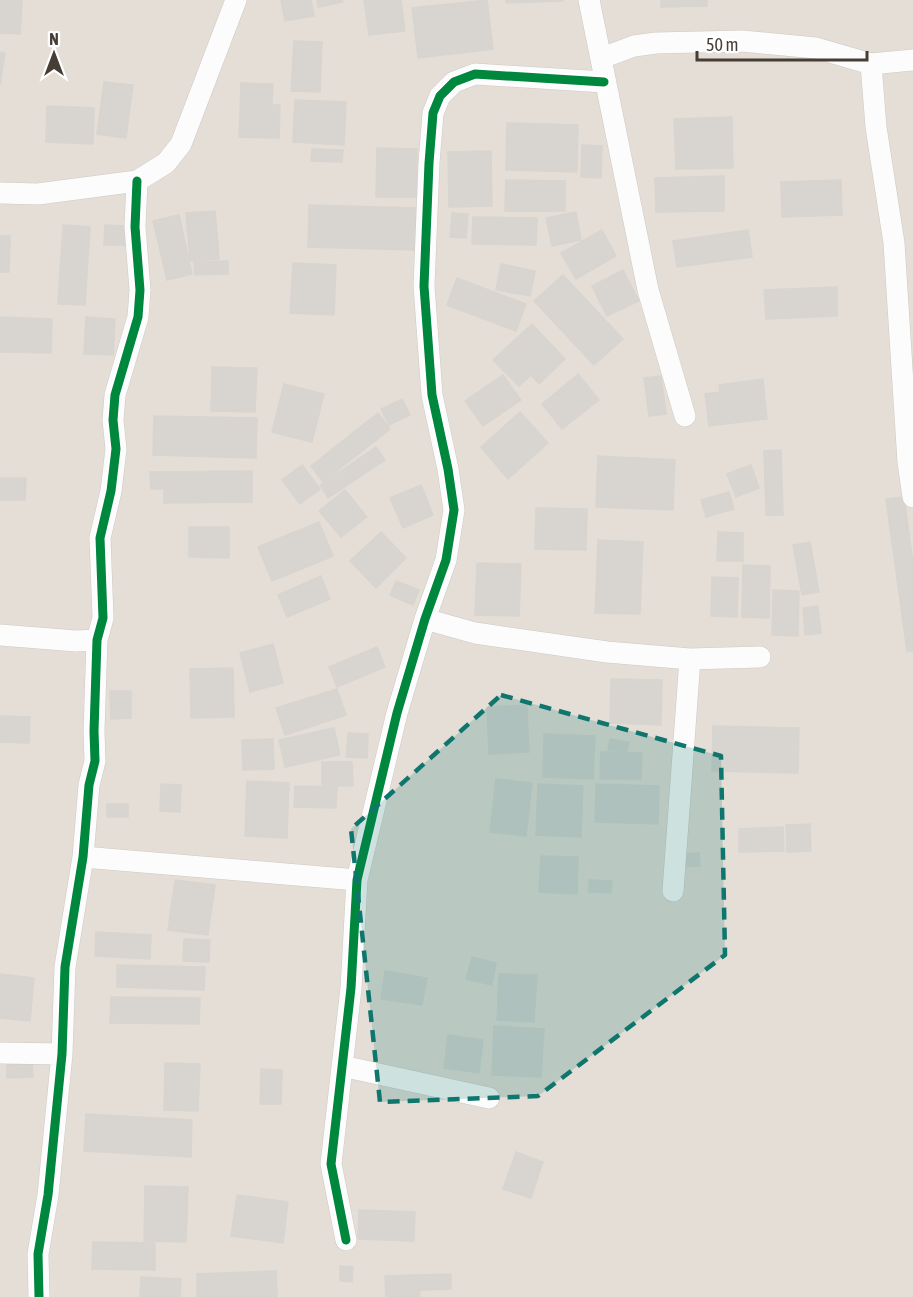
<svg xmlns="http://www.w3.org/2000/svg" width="913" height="1297" viewBox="0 0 913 1297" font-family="'Asap Condensed',sans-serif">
<rect width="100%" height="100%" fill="#f0ede9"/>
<path fill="#e4ded6" d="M0 0H913V1297H0Z"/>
<path fill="#d8d4d0" stroke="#d8d4cf" stroke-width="1.5" d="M0 0H22L20 34 0 33Z
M281 0H311L314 16 285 21Z
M317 0H342L343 2 318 7Z
M364 0H401L405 31 369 35Z
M487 0 493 49 418 58 412 8Z
M506 0H563V1L506 3Z
M661 0H707V6L661 7Z
M294 41 322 42 320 92 291 91Z
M0 52 5 53 0 85Z
M104 82 133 85 126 138 97 134Z
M241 83 273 84 272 105H280L279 138 239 137Z
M295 100 346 102 344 145 293 142Z
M47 106 94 108 93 144 46 142Z
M732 117 733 168 676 169 674 119Z
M507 123 578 125 577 172 506 170Z
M582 145 602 146 601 178 581 177Z
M377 148 417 149 416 197H376Z
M312 149 343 150 342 162 311 161Z
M491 151 492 206 449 207 448 152Z
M724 176V211L656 212 655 178Z
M506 180 565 181V211H505Z
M841 180 842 215 782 217 781 182Z
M309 205 416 208 415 250 308 247Z
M215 211 219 259 190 261 186 213Z
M576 212 581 240 552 246 546 218Z
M452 213 468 214 466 238 450 237Z
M179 215 192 274 167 280 153 221Z
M473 217 537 218 536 245 472 244Z
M63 225 90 227 85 305 58 304Z
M105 225 127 226V245H104Z
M602 230 616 256 576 279 561 253Z
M748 230 752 257 677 267 673 241Z
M0 236H10L9 272H0Z
M228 261V274L195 275 194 262Z
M293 263 336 265 334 315 290 313Z
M501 264 535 271 530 296 496 290Z
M623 270 639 301 607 316 592 286Z
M563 275 623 339 594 365 534 301Z
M457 278 526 304 516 331 447 305Z
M837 287V316L766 319 764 290Z
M0 317 52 319 51 353 0 352Z
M86 317 115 319 113 355 84 354Z
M532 324 565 359 539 384 531 375 519 386 493 360Z
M212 367 257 368 255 412 211 411Z
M578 374 599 400 562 429 542 404Z
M503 375 521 400 483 426 465 401Z
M661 376 666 414 649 416 644 378Z
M763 379 767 419 709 426 705 394 720 392 719 385Z
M284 384 324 394 312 442 272 432Z
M402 399 410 415 389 425 381 409Z
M520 412 548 443 508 479 481 447Z
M378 413 390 429 323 482 311 466Z
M154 416 257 418 256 458 153 455Z
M376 447 385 460 328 498 320 485Z
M781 450 783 515H766L764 451Z
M598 456 675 460 673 510 596 507Z
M302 465 320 489 300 504 282 480Z
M751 465 759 488 736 497 727 474Z
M252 471V502L164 503V489H151L150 472Z
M0 478H26L25 500H0Z
M421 485 433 515 403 528 390 498Z
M345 490 367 517 341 537 319 511Z
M729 492 734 509 706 517 701 500Z
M904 497 913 563V651H907L886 499Z
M536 508 587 509 586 550 535 549Z
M319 522 333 556 272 581 258 547Z
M189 527H229V558L189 557Z
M381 532 406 558 376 588 350 561Z
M718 532 743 533V561H717Z
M598 540 643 542 640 614 595 613Z
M810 542 819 592 802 595 793 545Z
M477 563 521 564 519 616 475 615Z
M743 565 770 566 769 618 742 617Z
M321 576 330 599 287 617 278 595Z
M712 577 738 578 737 617 711 616Z
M396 581 419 590 413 605 390 595Z
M773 590 799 591 798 636 772 635Z
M818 606 821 633 805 635 803 608Z
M273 644 283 683 250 692 240 653Z
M377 647 385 667 337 687 329 667Z
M233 668 234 717 191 718 190 669Z
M611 679 662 680 661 725 610 723Z
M337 689 346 715 285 735 276 708Z
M110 691H131V718L111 719Z
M527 705 529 752 489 754 487 707Z
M0 716 30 717 29 743 0 742Z
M713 726 799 728 798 773 712 771Z
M334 728 340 755 285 767 279 740Z
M348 733 368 734 367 758 346 757Z
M544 734 595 736 593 779 543 777Z
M273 739 274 769 243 770 242 740Z
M610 739 629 742 627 752 608 750Z
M601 752 642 753 641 779H600Z
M322 762H352L353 786H322Z
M496 779 532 783 526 836 490 832Z
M247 781 289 783 287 838 245 836Z
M161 784 181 785 180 812 160 811Z
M538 784 583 786 581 837 536 835Z
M596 784 659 786 658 824 595 822Z
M295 786 337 787 336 808 294 807Z
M107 804H128V817H107Z
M810 824 811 851 787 852 786 825Z
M783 827 784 851 739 852V829Z
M699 853 700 866 679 867V854Z
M541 856 578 857 577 894 539 892Z
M175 880 215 885 208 935 168 930Z
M589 880 612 881 611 893 589 892Z
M96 932 151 935 150 959 95 956Z
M184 939 210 940 209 962 183 961Z
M472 957 496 963 492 985 466 979Z
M117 965 205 967 204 990 117 987Z
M385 971 427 978 422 1005 381 999Z
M0 974 34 978 30 1021 0 1018Z
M499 974 537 975 534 1022 497 1020Z
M111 997 200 998 199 1024 110 1023Z
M494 1026 544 1029 541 1077 492 1075Z
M448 1035 483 1040 479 1073 444 1068Z
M32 1061 33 1077 7 1078V1062Z
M165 1063 200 1064 198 1111 164 1110Z
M261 1069 282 1070 281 1104H260Z
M86 1114 192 1120 191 1157 84 1151Z
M516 1152 543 1162 531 1198 503 1189Z
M145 1186 188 1187 186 1242 144 1241Z
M237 1195 288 1202 283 1243 231 1236Z
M359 1210 415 1212 414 1241 358 1239Z
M93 1242 155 1243V1270L92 1269Z
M340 1266 353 1267 352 1282 340 1281Z
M276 1271 277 1297H197V1274Z
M451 1274V1289L419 1290 420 1297H386L385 1276Z
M141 1277 181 1279 180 1297H140Z"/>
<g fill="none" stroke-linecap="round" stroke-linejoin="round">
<g stroke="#cdc9c5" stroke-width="22">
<path id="minor" d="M589 0 648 290 685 416
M602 58 634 46 656 43 742 41 816 48 871 64 913 60
M871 64 876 127 894 243 908 462 913 497
M0 193 38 194 137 181 166 163 181 144 236 0
M425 619 475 633 607 652 690 659 760 657
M0 635 76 641 97 640
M83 857 357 880
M673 891 690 659
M0 1053 62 1054
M342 1066 489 1098
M346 1240 331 1164 351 988 357 880 397 713 425 619 446 560 454 510 448 469 432 395 424 286 429 163 433 113 440 96 454 82 475 74 604 82
M39 1297 38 1254 48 1195 62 1054 65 967 83 857 89 785 95 761 94 731 97 640 103 618 100 538 111 491 116 449 113 420 115 395 138 317 140 290 135 227 137 181"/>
</g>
<use href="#minor" stroke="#fdfcfc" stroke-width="21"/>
<g stroke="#fff" stroke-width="13">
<path id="cycleway" d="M346 1240 331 1164 351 988 357 880 397 713 425 619 446 560 454 510 448 469 432 395 424 286 429 163 433 113 440 96 454 82 475 74 604 82
M39 1297 38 1254 48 1195 62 1054 65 967 83 857 89 785 95 761 94 731 97 640 103 618 100 538 111 491 116 449 113 420 115 395 138 317 140 290 135 227 137 181"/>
</g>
<use href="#cycleway" stroke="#00873e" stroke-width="9"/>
</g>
<path fill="#0f766e" fill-opacity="0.2" stroke="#0f766e" stroke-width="4.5" stroke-dasharray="12 8" stroke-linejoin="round" d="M501 695 721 756 725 955 538 1096 380 1102 351 829Z"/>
<g transform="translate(54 54)" stroke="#ffffff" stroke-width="4.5" paint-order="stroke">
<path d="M0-4.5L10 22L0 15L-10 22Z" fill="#463d35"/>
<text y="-9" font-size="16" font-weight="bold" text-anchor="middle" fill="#463d35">N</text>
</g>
<path d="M697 51v9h170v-9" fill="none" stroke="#463d35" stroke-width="3"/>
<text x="706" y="51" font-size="18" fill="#463d35" stroke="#ffffff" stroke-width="4.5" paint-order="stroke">50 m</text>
</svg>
